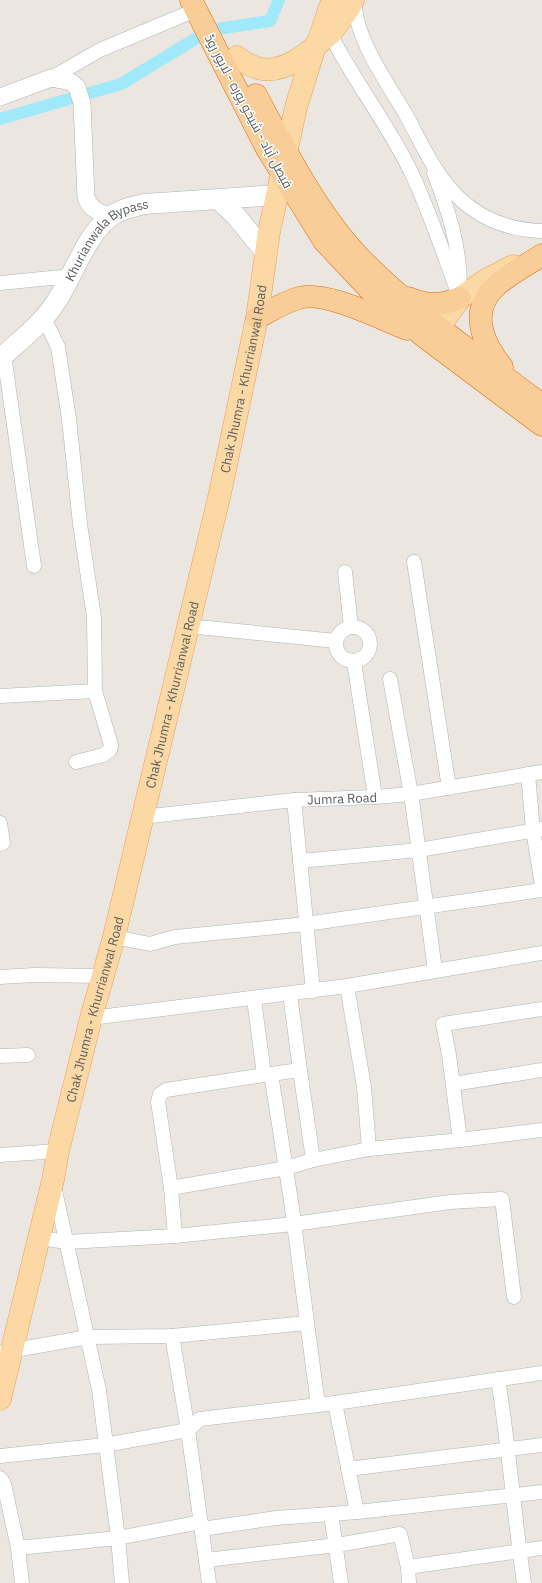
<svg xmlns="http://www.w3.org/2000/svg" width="542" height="1583" viewBox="0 0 542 1583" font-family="'IBM Plex Sans',Cairo,sans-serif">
<rect width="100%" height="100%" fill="#ebe6df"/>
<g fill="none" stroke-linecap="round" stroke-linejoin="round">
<path stroke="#a0e9fb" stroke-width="12" d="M0 119 121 84 210 30 270 21 279 0"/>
<g stroke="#b0b4b7" stroke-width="15">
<g id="minor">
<path d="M355 0C353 35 388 84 405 113 421 142 434 174 459 198 482 220 511 230 542 231"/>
<path d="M330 34C354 81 387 123 410 170 430 211 444 256 460 298"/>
<path d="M51 78 100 50 186 14"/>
<path d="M434 173C449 211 460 247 460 288"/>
<path d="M0 283 72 276"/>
<path d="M44 318 58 347 69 419 80 524 94 617 95 691 111 745 110 750 103 755 76 762"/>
<path d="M4 355 34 566"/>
<path d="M414 562 449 788"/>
<path d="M345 572 351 627"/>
<path d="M188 626 336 641"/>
<circle cx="353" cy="644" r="17"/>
<path d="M354 662 375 797"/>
<path d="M390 679 411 794 435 970"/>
<path d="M0 696 95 691"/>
<path d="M528 774 533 830 542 886"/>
<path d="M294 800 313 991"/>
<path id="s1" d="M142 817 294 800 375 797 411 794 542 772"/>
<path d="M0 823 3 843 0 844"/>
<path d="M300 861 419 850 542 829"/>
<path d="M114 937 150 944 175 937 306 924 542 890"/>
<path d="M0 977 34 975 102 976"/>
<path d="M347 986 364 1087 369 1149"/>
<path d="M254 999 264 1075 271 1074 291 1201 318 1405"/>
<path d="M91 1018 347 986 542 953"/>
<path d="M0 1056 28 1055"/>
<path d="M300 1070 313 1160"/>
<path d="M271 1074 300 1070 290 994"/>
<path d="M453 1084 542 1070"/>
<path d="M460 1140 449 1055 443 1024 542 1009"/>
<path d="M0 1155 58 1151"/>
<path d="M54 1186 99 1390 118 1538 122 1583"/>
<path d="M171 1188 286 1168 313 1160 369 1149 460 1140 542 1130"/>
<path d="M175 1236 171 1188 158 1102 160 1094 166 1090 264 1075"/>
<path d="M39 1238 67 1242 175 1236 294 1224 450 1202 502 1199 514 1297"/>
<path d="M172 1336 188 1430 209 1583"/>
<path d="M4 1352 88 1337 172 1336 307 1323"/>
<path d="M498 1379C509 1447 514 1515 524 1583"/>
<path d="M335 1403 357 1512 331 1514 341 1583"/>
<path d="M0 1456 105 1445 188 1430 200 1419 335 1403 542 1373"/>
<path d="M348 1469 542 1445"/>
<path d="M0 1478 4 1484 18 1548 22 1583"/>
<path d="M357 1512 542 1492"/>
<path d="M202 1529 276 1518 331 1514"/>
<path d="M18 1548 118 1538 201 1522"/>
<path d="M206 1560 337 1545 400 1534 408 1567 409 1583"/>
<path d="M408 1567 542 1548"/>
</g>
</g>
<g stroke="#b0b4b7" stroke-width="18">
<path id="tertiary" d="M0 97 51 78 71 82 77 87 82 103 86 197C90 209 99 213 110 216"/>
</g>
<g stroke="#afb5b7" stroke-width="21">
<g id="secondary">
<path d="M219 200 236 216 266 253"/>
<path id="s2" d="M0 359C19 341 42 324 56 302 72 278 87 233 110 217 119 209 133 207 144 204L277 195"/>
</g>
</g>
<g stroke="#ea9f59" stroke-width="23">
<g id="primary">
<path d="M237 57C259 74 277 73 300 58 304 55 311 51 315 47 321 39 327 12 333 0"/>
<path d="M430 340 460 298 486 280 513 266"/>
<path id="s3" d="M0 1399 53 1180 58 1151 91 1018 114 937 220 493 257 318 269 232 296 107 315 46 330 34 349 8 353 0"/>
</g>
</g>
<g stroke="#e06a0a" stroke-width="23">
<path id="trunk" d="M191 0 267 149 324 241 372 292 422 335 542 425
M256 95C285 150 318 215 362 260 416 315 482 359 542 405
M408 298C429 306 439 306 460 298
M257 318C270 311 284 302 299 298 325 290 381 319 407 329
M502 367C483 343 468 311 496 286 509 274 527 265 542 255"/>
</g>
<use href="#minor" stroke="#fff" stroke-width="14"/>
<use href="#tertiary" stroke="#fff" stroke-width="17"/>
<use href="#secondary" stroke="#fff" stroke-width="20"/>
<use href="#primary" stroke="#fbd8a4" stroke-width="22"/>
<use href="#trunk" stroke="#f9cd97" stroke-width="22"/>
</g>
<g text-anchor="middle" stroke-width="3" stroke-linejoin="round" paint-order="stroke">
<g font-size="13" fill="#585e60" stroke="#fff">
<text transform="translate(249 111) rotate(62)" y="5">فیصل آباد - شیخو پورہ - لاہور روڈ</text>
<text dy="5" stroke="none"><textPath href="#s2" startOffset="164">Khurianwala Bypass</textPath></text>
<text dy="5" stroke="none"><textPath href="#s3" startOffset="1049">Chak Jhumra - Khurrianwal Road</textPath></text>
<text dy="5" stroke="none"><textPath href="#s3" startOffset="725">Chak Jhumra - Khurrianwal Road</textPath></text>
<text dy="5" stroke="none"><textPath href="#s1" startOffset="201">Jumra Road</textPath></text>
<text dy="5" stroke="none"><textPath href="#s3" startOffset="401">Chak Jhumra - Khurrianwal Road</textPath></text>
</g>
</g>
</svg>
